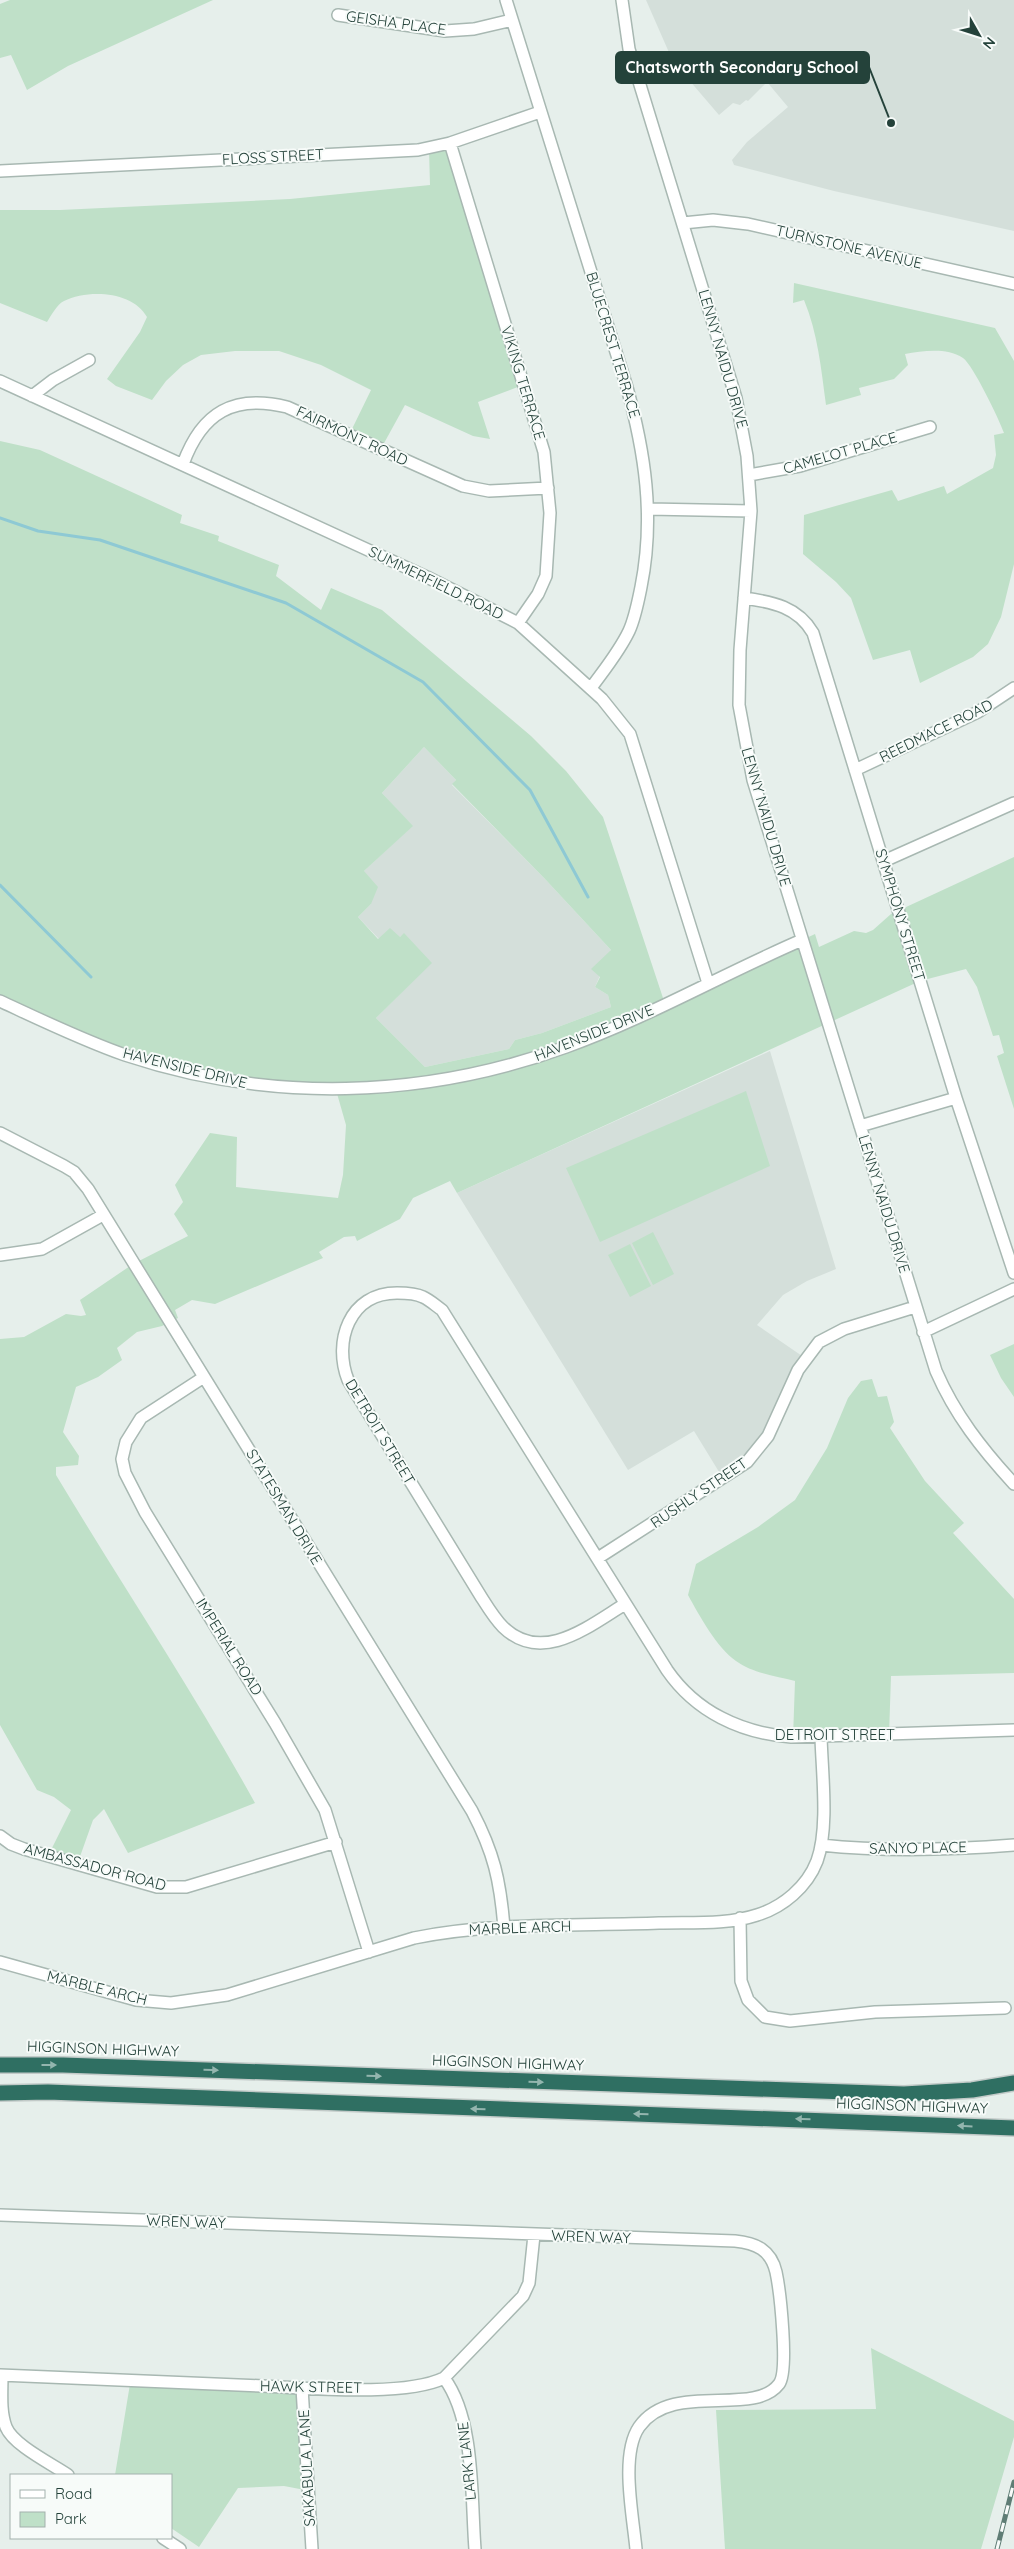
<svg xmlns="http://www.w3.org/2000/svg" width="1014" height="2549" viewBox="0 0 1014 2549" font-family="Quicksand,sans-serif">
<rect width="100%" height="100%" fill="#e6efeb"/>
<path fill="#d4dfda" d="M646 0H1014V231L834 191 734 165 732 160 747 142 788 107 767 82 748 101 746 100 740 105 733 103 719 115 683 73H678Z
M424 747 456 780 452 785 545 879 611 950 595 987 608 995 611 1007 542 1033 515 1040 509 1049 425 1067 376 1018 431 963 404 934 400 937 379 939 358 917 371 904 364 871 412 826 382 793Z
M770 1051 836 1269 807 1281 783 1295 757 1325 805 1358 768 1436 724 1480 694 1431 628 1470 457 1193Z"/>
<path fill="#bfe0c8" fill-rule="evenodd" d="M10 0H213L68 66 27 90 11 55 0 58V4Z
M449 143 523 385 478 402 490 439 473 436 405 405 383 445 352 429 371 390 321 365 279 351H235L201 355 183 365 166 381 152 400 116 386 107 379 140 332 147 317C133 291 88 289 64 301 57 304 51 316 47 322L0 303V210H60L290 199 430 185 429 149Z
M794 283 995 328 1014 361V564L1001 617 988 644 973 657 920 683 910 650 873 660 851 598 836 582 803 554 804 515 892 490 898 501 944 486 947 494 993 468 996 455 994 435 1004 433C999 419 973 365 963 358 946 347 923 351 905 354L908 365 894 379 859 388 861 395 826 405C821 368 818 334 804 300L793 303Z
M0 441 40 450 182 515 180 523 219 536 218 541 279 565 276 576 321 610 331 588 382 610 531 736 566 771 603 817 665 1004 815 934 819 947 854 931 866 933 873 930 891 914 1014 857V1109L997 1056 1004 1053 999 1035 993 1036 977 987 966 969 920 981 457 1193 450 1181 413 1198 400 1219 357 1241 355 1236 344 1237 319 1252 323 1258 215 1304 192 1300 175 1310 178 1318 162 1326 137 1332 117 1348 122 1360 98 1377 76 1387 63 1432 79 1456 78 1465 56 1467V1475C122 1585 193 1691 255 1803L128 1853 104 1809 93 1820 77 1865 48 1856 71 1810 54 1797 37 1790 0 1725V1339L24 1337 66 1314 81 1316 86 1315 80 1300 133 1264 188 1236 174 1214 183 1202 175 1185 210 1133 237 1137 236 1187 338 1198 343 1175 346 1125 336 1090 172 1069 0 1001ZM424 747 456 780 452 784 545 879 611 950 591 969 600 977 595 987 608 995 611 1007 542 1033 515 1040 509 1049 425 1067 376 1018 432 963 404 933 400 937 390 928 378 939 358 917 371 904 378 887 364 871 413 826 382 793Z
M746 1091 770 1166 600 1242 566 1168Z
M653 1232 674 1274 653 1285 632 1243Z
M630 1244 651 1286 630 1297 608 1255Z
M1014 1344V1397L1001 1378 990 1355Z
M872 1379 878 1397 887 1396 894 1422 890 1428 925 1481 964 1523 953 1533 1014 1599V1673L891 1676 889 1735 793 1738 795 1681C776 1676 752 1673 736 1661 717 1648 699 1615 688 1595L696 1564 758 1527 795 1500 827 1448 848 1398 861 1381Z
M871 2348 1014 2421V2437L981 2549H725L716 2410 876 2409Z
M130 2384 301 2391 305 2490 284 2486 238 2488 199 2547 171 2528V2475H115Z"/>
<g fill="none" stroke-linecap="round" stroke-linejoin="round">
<path stroke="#8ec9d4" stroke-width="3" d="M0 518 38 531 100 540 286 603 423 682 530 790 588 897
M0 885 91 977"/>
<g stroke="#a8b8b2" stroke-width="14">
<path id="minor" d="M506 0 626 384C645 452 655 517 641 587 638 602 635 618 629 631 619 652 604 670 591 688
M622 0 629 49 736 398 747 456 751 511 740 650 739 705 753 780 936 1371C955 1415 982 1449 1014 1484
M338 15 445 31 474 29 512 20
M450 143 544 452 550 513 546 576 538 594 518 623
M0 171 418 150 450 143 540 112
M683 223 713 220 748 224 1014 284
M0 381 427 577 518 623 602 699 630 734 708 983
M32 396 53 380 89 360
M183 464C202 412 234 394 287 407L463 486 489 491 548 488
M749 475 800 466 930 427
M649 509 751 511
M744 598C773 602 798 607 813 633L956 1098 1014 1273
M855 770 978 712 1014 688
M884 861 1014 803
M0 1001C41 1020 82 1040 125 1055 269 1103 423 1099 566 1047 647 1018 723 974 802 940
M860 1126 956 1098
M0 1133 64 1166 74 1172 88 1189 472 1811C494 1853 500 1880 504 1927
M0 1255 42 1249 103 1215
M923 1332 1014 1289
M204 1377 141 1418 126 1442 122 1459 125 1473 145 1512 275 1723 325 1810 369 1952
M598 1558 747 1462 768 1436 798 1370 819 1342 844 1329 915 1307
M625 1604C589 1626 542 1665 503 1627 494 1618 487 1606 480 1595L348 1380C333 1342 349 1293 397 1293 405 1293 415 1293 423 1297 430 1300 436 1306 442 1310L667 1670C696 1712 741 1733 791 1737L1014 1730
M0 1836 11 1844 24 1849 157 1887H186L336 1842
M821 1845C885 1852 950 1850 1014 1845
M740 1918 741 1981 748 2000 765 2017 790 2021 875 2012 1005 2008
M0 1962 136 2000 171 2003 227 1995 414 1938C494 1922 577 1926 659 1923 690 1922 727 1925 757 1915 783 1907 807 1887 817 1861 829 1828 822 1773 821 1737
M0 2215 735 2241C756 2243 771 2250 776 2272 780 2291 789 2371 779 2384 753 2418 672 2380 639 2427 620 2455 633 2516 636 2549
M0 2375C88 2378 175 2383 263 2386 309 2388 405 2397 444 2378L523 2296 529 2283 534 2235
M2 2376C2 2392 0 2411 6 2427 13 2445 52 2464 68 2475
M444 2378C475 2419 471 2498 475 2549
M302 2388 312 2549
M163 2538 180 2549"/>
</g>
<g stroke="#c2cac8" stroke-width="18">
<path id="highway" d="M0 2065H63L904 2094 972 2090 1014 2083
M0 2093 48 2092 1014 2128"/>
</g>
<use href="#minor" stroke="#fff" stroke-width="11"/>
<use href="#highway" stroke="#2f6f62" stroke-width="15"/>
<g stroke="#5f7d75" stroke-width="5">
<path id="rail" d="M997 2549 1014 2482"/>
</g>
<use href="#rail" stroke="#f7fbf9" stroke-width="3" stroke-dasharray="9" stroke-linecap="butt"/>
</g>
<defs><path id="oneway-solid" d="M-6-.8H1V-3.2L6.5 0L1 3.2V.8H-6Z" transform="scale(1.25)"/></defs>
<g fill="#93b5ae">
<use href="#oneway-solid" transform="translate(49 2065)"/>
<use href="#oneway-solid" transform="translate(211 2070) rotate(2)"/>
<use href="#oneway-solid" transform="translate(374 2076) rotate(2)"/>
<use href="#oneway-solid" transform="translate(536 2082) rotate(2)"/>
<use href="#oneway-solid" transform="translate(478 2109) rotate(-178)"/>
<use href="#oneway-solid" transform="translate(641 2114) rotate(-178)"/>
<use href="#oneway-solid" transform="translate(803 2119) rotate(-178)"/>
<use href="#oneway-solid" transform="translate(965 2126) rotate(-177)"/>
</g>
<g text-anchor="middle" stroke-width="4" stroke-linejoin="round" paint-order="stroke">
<g font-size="15" fill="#24423a" stroke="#f7fbf9">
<text transform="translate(396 23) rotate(8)" y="5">GEISHA PLACE</text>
<text transform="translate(273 157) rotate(-3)" y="5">FLOSS STREET</text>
<text transform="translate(849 247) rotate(13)" y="5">TURNSTONE AVENUE</text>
<text transform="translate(613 345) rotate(73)" y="5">BLUECREST TERRACE</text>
<text transform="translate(723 359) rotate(74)" y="5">LENNY NAIDU DRIVE</text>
<text transform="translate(523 383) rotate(73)" y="5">VIKING TERRACE</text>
<text transform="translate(352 436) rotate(25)" y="5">FAIRMONT ROAD</text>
<text transform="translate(840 453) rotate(-16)" y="5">CAMELOT PLACE</text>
<text transform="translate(436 583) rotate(26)" y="5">SUMMERFIELD ROAD</text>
<text transform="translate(936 731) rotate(-26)" y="5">REEDMACE ROAD</text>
<text transform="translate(766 817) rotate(74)" y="5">LENNY NAIDU DRIVE</text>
<text transform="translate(900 915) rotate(73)" y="5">SYMPHONY STREET</text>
<text transform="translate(594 1033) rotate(-22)" y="5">HAVENSIDE DRIVE</text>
<text transform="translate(185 1068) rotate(14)" y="5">HAVENSIDE DRIVE</text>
<text transform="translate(884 1204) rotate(73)" y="5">LENNY NAIDU DRIVE</text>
<text transform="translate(380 1432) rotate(59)" y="5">DETROIT STREET</text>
<text transform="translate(699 1493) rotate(-34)" y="5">RUSHLY STREET</text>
<text transform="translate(284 1507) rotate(59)" y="5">STATESMAN DRIVE</text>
<text transform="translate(229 1647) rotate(58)" y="5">IMPERIAL ROAD</text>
<text x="835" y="1740">DETROIT STREET</text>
<text transform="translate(918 1848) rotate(-1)" y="5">SANYO PLACE</text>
<text transform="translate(95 1867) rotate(15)" y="5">AMBASSADOR ROAD</text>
<text transform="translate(520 1928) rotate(-2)" y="5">MARBLE ARCH</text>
<text transform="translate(97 1988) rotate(14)" y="5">MARBLE ARCH</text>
<text transform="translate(103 2049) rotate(2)" y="5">HIGGINSON HIGHWAY</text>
<text transform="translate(508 2063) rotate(2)" y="5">HIGGINSON HIGHWAY</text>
<text transform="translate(912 2106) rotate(2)" y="5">HIGGINSON HIGHWAY</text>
<text transform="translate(186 2222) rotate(2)" y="5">WREN WAY</text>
<text transform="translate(591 2237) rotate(2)" y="5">WREN WAY</text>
<text transform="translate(311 2387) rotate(1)" y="5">HAWK STREET</text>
<text transform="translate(467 2461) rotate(-96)" y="5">LARK LANE</text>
<text transform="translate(307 2468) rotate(-93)" y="5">SAKABULA LANE</text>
</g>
</g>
<path fill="none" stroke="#24423a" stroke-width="2" d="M891 123L869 67"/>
<circle fill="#24423a" stroke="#f7fbf9" stroke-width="2" cx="891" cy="123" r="5"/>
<rect fill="#24423a" stroke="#24423a" stroke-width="2" x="616" y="52" width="253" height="31" rx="5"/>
<g font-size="16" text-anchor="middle" font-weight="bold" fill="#fff">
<text x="742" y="73">Chatsworth Secondary School</text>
</g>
<rect x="10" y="2474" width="162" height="65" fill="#f7fbf9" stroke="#a3b1ad"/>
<rect x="20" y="2490" width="25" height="8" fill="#ffffff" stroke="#a3b1ad"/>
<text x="55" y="2499" font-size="15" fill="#24423a">Road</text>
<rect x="20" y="2512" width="25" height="15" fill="#bfe0c8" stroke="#a3b1ad"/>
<text x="55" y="2524" font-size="15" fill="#24423a">Park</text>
<g transform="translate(979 35) rotate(129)" stroke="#f7fbf9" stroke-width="4" paint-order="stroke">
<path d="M0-4L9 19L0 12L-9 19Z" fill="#24423a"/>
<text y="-8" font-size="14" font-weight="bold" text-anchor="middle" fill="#24423a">N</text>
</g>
</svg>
